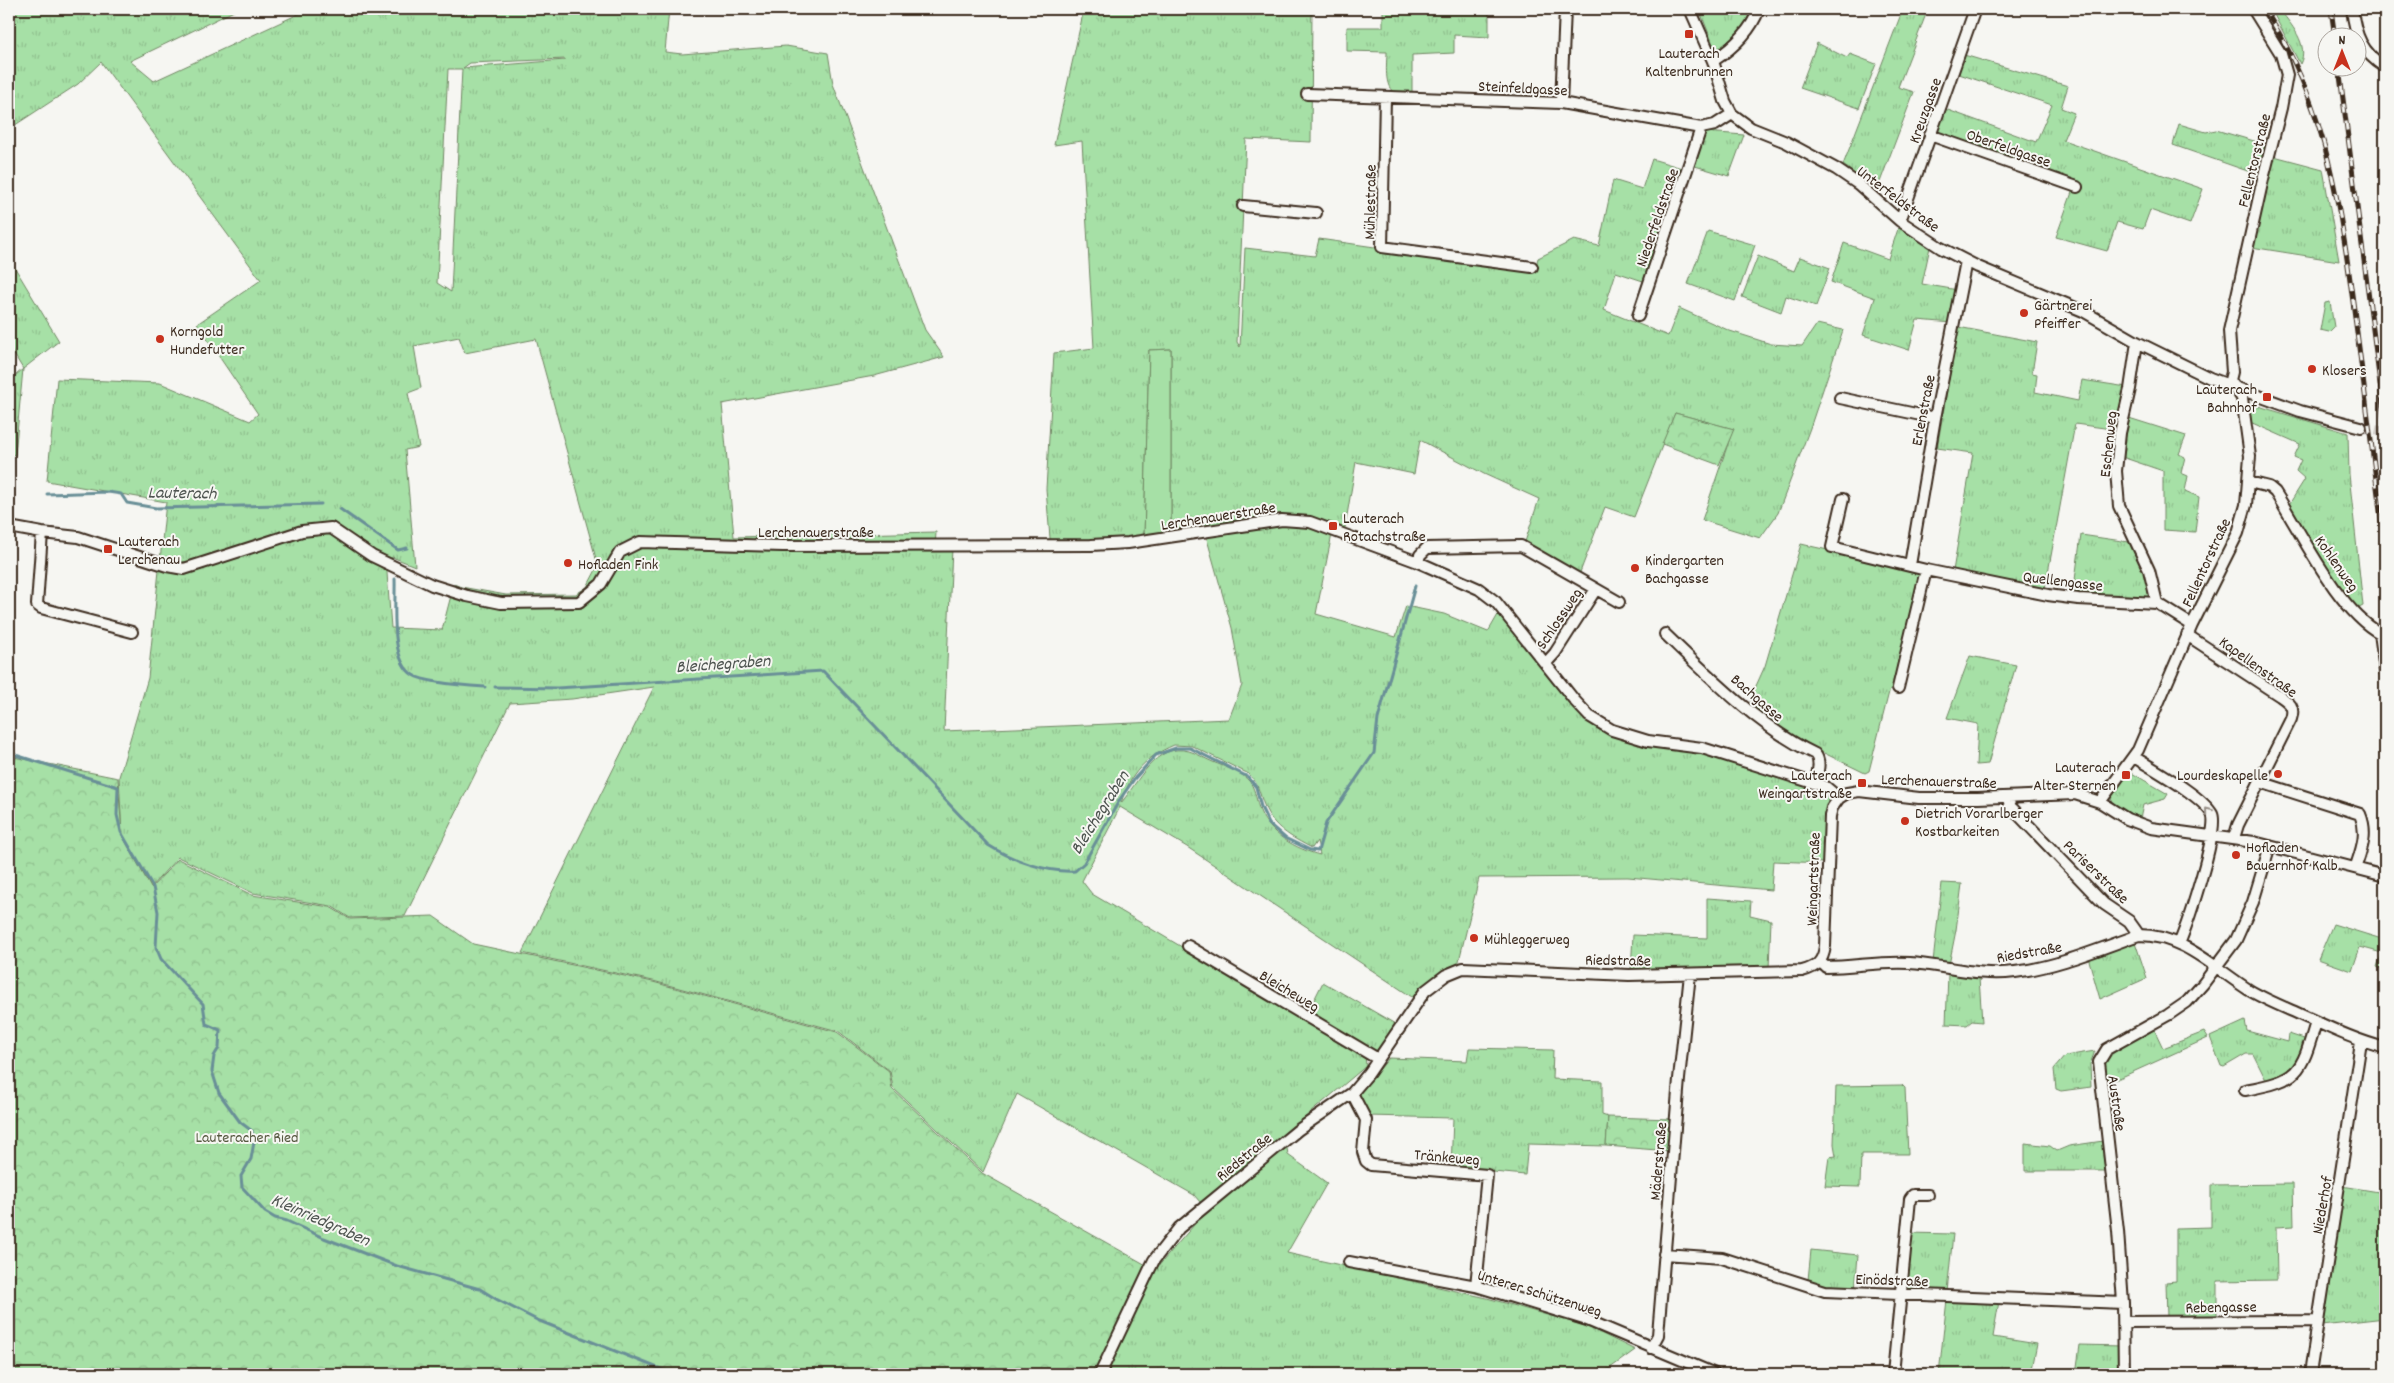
<svg xmlns="http://www.w3.org/2000/svg" width="2394" height="1383" viewBox="0 0 2394 1383" font-family="Dekko,sans-serif">
<defs>
<pattern id="grass-tufts" width="24" height="20" patternUnits="userSpaceOnUse" patternTransform="scale(1.25)"><rect width="24" height="20" fill="#a6e0a6"/><path d="M3 7l-1-3M5 7V3M7 7l1-3M15 17l-1-3M17 17v-4M19 17l1-3" fill="none" stroke="#90c08e"/></pattern>
<pattern id="forest-crowns" width="20" height="18" patternUnits="userSpaceOnUse" patternTransform="scale(1.25)"><rect width="20" height="18" fill="#a6e0a6"/><path d="M2 6a3 3 0 1 1 6 0M12 15a3 3 0 1 1 6 0" fill="none" stroke="#90c08e"/></pattern>
</defs>
<rect width="100%" height="100%" fill="#f6f6f2"/>
<filter id="ink" filterUnits="userSpaceOnUse"><feTurbulence type="fractalNoise" baseFrequency=".02" numOctaves="2"/><feDisplacementMap in="SourceGraphic" scale="10" xChannelSelector="R" yChannelSelector="G"/><feConvolveMatrix kernelMatrix="1 2 1 2 8 2 1 2 1" color-interpolation-filters="sRGB"/></filter>
<g filter="url(#ink)">
<path fill="url(#grass-tufts)" stroke="#708562" fill-rule="evenodd" d="M9 9H238L130 61 154 81 305 11 304 9H669L665 52 682 54 786 46 828 53 833 84 925 330 944 357 874 376 722 404 734 537 936 532 935 549 952 548 944 731 1229 719 1242 685 1232 628 1205 532 1171 535V349L1149 350 1144 539 1114 548 1051 550 1046 489 1054 353 1094 348 1082 141 1054 145 1084 9H1312L1311 142 1246 139 1237 342 1240 347 1245 248 1315 256 1319 239 1535 270 1538 258 1574 240 1599 246 1613 180 1642 189 1652 159 1685 169 1646 282 1616 272 1604 310 1668 336 1679 308 1730 331 1771 344 1802 346 1817 324 1843 330 1810 428 1778 513 1760 538 1702 520 1733 429 1675 413 1634 517 1605 507 1579 575 1524 545 1539 499 1484 474 1420 440 1414 474 1356 462 1344 533 1332 534 1316 614 1396 637 1406 606 1444 614 1488 632 1499 613 1595 723 1632 742 1699 750 1828 794 1824 863 1773 861 1771 890 1628 877 1479 878 1458 965C1439 972 1428 984 1415 999L1187 847 1120 807 1082 881 1092 894 1365 1055 1366 1066 1285 1134 1288 1155 1327 1183 1287 1253 1487 1298 1586 1326 1635 1350 1602 1374H1106L1155 1270 1207 1210 1194 1195 1017 1094 983 1172 893 1088 890 1071 838 1031 653 981 522 953 654 687 572 699 510 703 405 916 350 918 331 906 253 893 178 857 151 887 122 835 119 777 148 678 166 502 47 481 57 379 160 383 250 421 258 414 197 324 261 280 101 62 78 84 9 129ZM565 59V60L463 68 470 63ZM448 69H462L451 292 437 283ZM459 337 465 353 536 339 598 566 587 587 576 594 506 595 461 587 454 584 442 630 391 628 387 573 392 557 415 566 405 450 419 447 408 393 421 388 414 346ZM1174 745 1192 746 1249 774C1259 784 1259 793 1264 805 1273 828 1291 837 1312 848L1317 841 1320 855C1296 849 1269 834 1260 811 1256 801 1256 791 1250 782 1242 772 1225 767 1213 762 1205 759 1197 753 1189 751 1155 742 1138 783 1121 803 1131 773 1144 758 1174 745Z
M1383 9H1489V37L1454 35V53L1412 55V93C1407 93 1401 94 1396 93 1383 89 1387 62 1387 52L1347 51V27H1383Z
M1699 9H1737L1753 14 1746 28 1719 51 1715 49Z
M1903 9H1928L1898 87 1914 92 1877 190 1843 165Z
M2271 9H2279C2290 23 2310 45 2300 64Z
M1817 43 1847 58 1850 54 1876 64 1859 108 1800 88Z
M1964 55 2068 86 2061 108 2074 113 2063 140 2203 189 2190 224 2150 210 2143 229 2117 222 2107 251 2056 237 2075 184 1934 134 1945 109 2036 142 2052 105 1956 73Z
M2179 124 2206 132 2216 130 2268 145 2259 175 2173 145Z
M1705 132 1744 135 1729 176 1695 166Z
M2274 156 2323 169 2339 261 2251 247Z
M1899 226 1930 247 1922 284 1958 290 1953 323 1917 320 1909 350 1863 335 1875 298 1831 282 1844 243 1888 259Z
M1708 231 1755 245 1735 301 1688 284Z
M1758 256 1794 271 1800 257 1830 268 1816 306 1786 296 1781 312 1742 297Z
M9 258 59 341 23 369 15 455 9 454V381L23 369 9 346Z
M1958 327 2037 342 2032 373 2037 374 2035 392 2078 401 2082 380 2127 387 2119 430 2075 424 2045 589 1953 571 1973 453 1937 448Z
M2255 405 2348 433 2349 474 2363 606 2357 609 2325 571 2288 506 2305 479 2296 471 2301 460 2294 457 2300 444 2250 422 2249 411Z
M2129 418 2186 436 2179 454 2185 457 2181 473 2188 476 2185 491 2199 497 2195 532 2163 530V471L2122 457Z
M2081 535 2129 542 2145 569 2153 599 2073 595Z
M1801 544 1913 569 1921 574 1897 679 1889 692 1869 771 1865 773 1787 735 1751 708V697L1765 666Z
M1970 656 2016 665 1988 764 1976 765 1978 724 1947 718Z
M2130 772 2168 794 2165 799 2143 805 2140 819 2115 805 2111 799 2112 794Z
M1942 883 1962 884 1956 930 1949 965 1933 962Z
M1707 898 1751 901 1750 915 1771 920 1769 968 1631 971 1633 935 1707 938Z
M2333 924 2385 940V970L2377 967 2382 953 2360 947 2352 971 2318 959Z
M2135 942 2147 978 2100 999 2088 957Z
M1948 974 1979 978 1982 1022 1972 1021 1967 1025 1946 1024Z
M1323 982 1397 1025 1379 1051 1373 1052 1308 1012Z
M2245 1021 2247 1031 2288 1042 2289 1034 2307 1040 2297 1068 2267 1082 2253 1054H2246L2224 1067 2221 1066 2210 1037Z
M2154 1029 2163 1048 2204 1032 2208 1038 2104 1085 2102 1073 2105 1059 2132 1040Z
M1469 1048 1553 1050 1552 1079 1602 1081V1115L1608 1117 1606 1146 1528 1144 1525 1175 1451 1168 1453 1118 1367 1116 1358 1099 1359 1094 1389 1058 1467 1061Z
M2095 1051 2090 1064 2091 1087 2061 1091 2056 1089 2054 1069 2065 1056Z
M1902 1085 1905 1088 1908 1154H1861L1860 1187 1825 1186 1829 1157 1836 1156 1834 1144 1836 1086Z
M2103 1141 2107 1171H2025V1143L2050 1146 2057 1151 2069 1146Z
M2293 1184 2294 1226 2276 1227 2277 1280 2217 1281V1318H2167L2166 1282 2176 1281V1228L2211 1227V1185Z
M2342 1186 2385 1193V1318L2322 1325Z
M1908 1233 1953 1234 1947 1292 1911 1291 1907 1288 1905 1281Z
M1811 1250 1858 1255 1855 1291 1813 1286 1808 1280Z
M1947 1299 1999 1301 1993 1337 2037 1344 2031 1374H1939Z
M2080 1345 2122 1346V1374H2076Z"/>
<path fill="url(#forest-crowns)" stroke="#708562" d="M2330 302 2334 327 2329 332 2320 330 2325 303Z
M1675 413 1734 429 1719 465 1662 444Z
M9 756 118 778 122 835 151 888 178 859 252 895 330 907 350 919 433 916 473 944 653 982 837 1032 889 1071 892 1089 982 1173 1148 1266 1102 1374H9Z
M1608 1117 1673 1119 1670 1151 1606 1146Z"/>
<path fill="#a6e0a6" stroke="#708562" d="M1171 349V535L1144 539 1149 350Z"/>
<g fill="none" stroke-linecap="round" stroke-linejoin="round">
<path stroke="#698f97" stroke-width="3" d="M47 494 108 492 121 494 127 503 156 508 321 504
M340 509 398 550 407 548
M395 579C396 604 389 660 413 675 425 683 470 686 485 687
M495 687 557 688 823 671 988 845C1012 860 1047 873 1075 871L1084 863 1120 799 1135 778 1156 755 1176 748H1190L1248 777 1256 787 1261 807 1269 824 1285 838 1310 850 1318 851 1326 823 1374 753 1378 719 1415 586
M9 753 118 787 117 815 121 832 153 887 158 912 156 947 161 959 203 1004 206 1024 220 1030 219 1048 214 1056 212 1071 219 1093 240 1122 252 1131 254 1142 251 1159 241 1176 242 1187 265 1212 275 1218 287 1221 324 1238 397 1266 480 1289 496 1299 537 1320 673 1374"/>
<path stroke="#d1cdc8" stroke-width="10" stroke-dasharray="10 5" stroke-linecap="butt" d="M2361 427 2385 432"/>
<g stroke="#3b2a1e" stroke-width="14">
<path id="street" d="M1690 9 1713 61 1725 101 1732 114 1751 128 1786 142 1836 169 1858 184 1900 221 1941 248 1978 267 2083 311 2137 342 2210 378 2300 411 2361 427
M2352 9C2355 35 2362 53 2385 67
M1713 61C1733 48 1751 31 1759 9
M1307 94 1561 103 1701 128 1715 125 1732 114
M1385 97 1382 247 1532 267
M1561 103 1565 9
M1930 135 2077 187
M1243 206 1316 213
M1900 221 1975 9
M1638 316 1701 128
M2137 342 2130 389 2120 433 2116 471 2119 506 2149 570 2157 603
M1840 398 1935 418
M2249 482 2269 487 2275 492C2301 532 2338 611 2380 633L2385 671
M1843 499 1832 547 1926 570 2048 595 2078 599 2157 603 2192 625
M9 527 42 533 78 537 167 566 184 569 302 531 331 528 372 556 432 585 467 596 501 603 579 602 601 584 620 552 640 542 783 546 1091 545 1128 543 1282 520 1310 522 1418 562 1479 589 1496 602 1575 701 1589 716 1612 730 1648 741 1702 748 1826 787 1839 798
M42 533 37 605 41 608 132 632
M1418 562 1420 555 1427 548 1521 546 1619 602
M1910 565 1935 418 1966 261
M1665 634C1710 677 1759 727 1815 754 1822 762 1817 774 1815 783
M2187 635 2280 696C2290 703 2295 707 2291 719L2238 825 2234 838
M1546 663 1555 653 1596 589
M1898 688 1926 570
M2134 757C2153 769 2201 795 2212 814 2220 828 2187 925 2179 944
M2260 782 2360 814C2368 833 2362 848 2356 866
M2007 797 2011 807 2104 904 2129 921 2139 935C2183 935 2213 967 2249 990 2264 999 2281 1006 2297 1013 2326 1026 2354 1040 2385 1048
M2100 802 2138 750 2192 625 2238 533 2246 505 2250 456 2242 398 2230 380 2232 372 2229 331 2263 179 2281 108 2287 75 2281 54 2253 9
M1188 946 1378 1059
M1820 962 1826 967C1854 967 1881 961 1909 963 1945 965 1978 977 2015 972 2057 967 2099 949 2139 935
M2245 1090C2300 1080 2301 1073 2316 1022
M1352 1093 1366 1120 1363 1152 1366 1161 1371 1165 1487 1175 1476 1286
M1664 1254 1722 1258 1825 1291 2123 1303
M1349 1262 1476 1286 1519 1299 1587 1320 1715 1374
M2124 1322 2317 1321
M1651 1348 1658 1335 1679 1079 1690 974
M1100 1374 1154 1260 1179 1228 1298 1130 1352 1093 1369 1073 1425 991 1446 975 1463 968 1629 975 1802 971C1817 967 1823 962 1825 946L1830 816 1832 808 1839 798 1847 793 1859 791 1919 798H1978L2075 794 2100 802 2127 819 2151 828 2254 842 2385 876
M1893 1374 1910 1199 1913 1195H1928
M2124 1374 2123 1303 2118 1231 2099 1062 2107 1049 2168 1015 2187 1002 2203 984 2236 940 2253 902 2270 846
M2310 1374 2361 1042"/>
</g>
<use href="#street" stroke="#f6f6f2" stroke-width="10"/>
<g stroke="#3b2a1e" stroke-width="5">
<path id="rail" d="M2264 9C2330 106 2343 226 2358 340 2367 410 2376 480 2385 549
M2331 9 2335 38
M2339 68 2385 422"/>
</g>
<use href="#rail" stroke="#f6f6f2" stroke-width="3" stroke-dasharray="9" stroke-linecap="butt"/>
</g>
<defs><path id="oneway-chevron" d="M-2-3.5L2.5 0L-2 3.5" fill="none" stroke-width="1.6" stroke-linecap="round" stroke-linejoin="round" transform="scale(1.25)"/></defs>
<use stroke="#989088" href="#oneway-chevron" transform="translate(2208 811) rotate(-129)"/>
</g>
<g fill="#c8321e" stroke="#f6f6f2" stroke-width="2">
<rect x="1684" y="29" width="10" height="10" rx="2.5"/>
<circle cx="2024" cy="313" r="5"/>
<circle cx="160" cy="339" r="5"/>
<circle cx="2312" cy="369" r="5"/>
<rect x="2262" y="392" width="10" height="10" rx="2.5"/>
<rect x="1328" y="521" width="10" height="10" rx="2.5"/>
<rect x="103" y="544" width="10" height="10" rx="2.5"/>
<circle cx="568" cy="563" r="5"/>
<circle cx="1635" cy="568" r="5"/>
<circle cx="2278" cy="774" r="5"/>
<rect x="2121" y="770" width="10" height="10" rx="2.5"/>
<rect x="1857" y="778" width="10" height="10" rx="2.5"/>
<circle cx="1905" cy="821" r="5"/>
<circle cx="2236" cy="855" r="5"/>
<circle cx="1474" cy="938" r="5"/>
</g>
<g text-anchor="middle" stroke-width="4" stroke-linejoin="round" paint-order="stroke">
<g font-size="16" fill="#3b2a1e" stroke="#f6f6f2" text-anchor="start">
<text x="1689" y="58" text-anchor="middle">Lauterach<tspan x="1689" dy="18">Kaltenbrunnen</tspan></text>
<text x="2034" y="310">Gärtnerei<tspan x="2034" dy="18">Pfeiffer</tspan></text>
<text x="170" y="336">Korngold<tspan x="170" dy="18">Hundefutter</tspan></text>
<text x="2322" y="375">Klosers</text>
<text x="2257" y="394" text-anchor="end">Lauterach<tspan x="2257" dy="18">Bahnhof</tspan></text>
<text x="1343" y="523">Lauterach<tspan x="1343" dy="18">Rotachstraße</tspan></text>
<text x="118" y="546">Lauterach<tspan x="118" dy="18">Lerchenau</tspan></text>
<text x="1645" y="565">Kindergarten<tspan x="1645" dy="18">Bachgasse</tspan></text>
<text x="578" y="569">Hofladen Fink</text>
<text x="2116" y="772" text-anchor="end">Lauterach<tspan x="2116" dy="18">Alter Sternen</tspan></text>
<text x="1852" y="780" text-anchor="end">Lauterach<tspan x="1852" dy="18">Weingartstraße</tspan></text>
<text x="2268" y="780" text-anchor="end">Lourdeskapelle</text>
<text x="1915" y="818">Dietrich Vorarlberger<tspan x="1915" dy="18">Kostbarkeiten</tspan></text>
<text x="2246" y="852">Hofladen<tspan x="2246" dy="18">Bauernhof Kalb</tspan></text>
<text x="1484" y="944">Mühleggerweg</text>
</g>
<g font-size="16" fill="#3b2a1e" stroke="#f6f6f2">
<text transform="translate(1523 87) rotate(3)" y="6">Steinfeldgasse</text>
<text transform="translate(1924 110) rotate(-70)" y="6">Kreuzgasse</text>
<text transform="translate(2009 147) rotate(19)" y="6">Oberfeldgasse</text>
<text transform="translate(2253 160) rotate(-76)" y="6">Fellentorstraße</text>
<text transform="translate(1899 198) rotate(37)" y="6">Unterfeldstraße</text>
<text transform="translate(1369 202) rotate(-89)" y="6">Mühlestraße</text>
<text transform="translate(1656 217) rotate(-71)" y="6">Niederfeldstraße</text>
<text transform="translate(1922 410) rotate(-79)" y="6">Erlenstraße</text>
<text transform="translate(2107 444) rotate(-84)" y="6">Eschenweg</text>
<text transform="translate(1218 515) rotate(-9)" y="6">Lerchenauerstraße</text>
<text x="816" y="537">Lerchenauerstraße</text>
<text transform="translate(2205 562) rotate(-65)" y="6">Fellentorstraße</text>
<text transform="translate(2338 563) rotate(55)" y="6">Kohlenweg</text>
<text transform="translate(2063 580) rotate(7)" y="6">Quellengasse</text>
<text transform="translate(1558 618) rotate(-56)" y="6">Schlossweg</text>
<text transform="translate(2259 666) rotate(36)" y="6">Kapellenstraße</text>
<text transform="translate(1758 697) rotate(41)" y="6">Bachgasse</text>
<text transform="translate(1939 780) rotate(2)" y="6">Lerchenauerstraße</text>
<text transform="translate(2097 871) rotate(44)" y="6">Pariserstraße</text>
<text transform="translate(1812 879) rotate(-88)" y="6">Weingartstraße</text>
<text transform="translate(2029 951) rotate(-10)" y="6">Riedstraße</text>
<text transform="translate(1618 959) rotate(1)" y="6">Riedstraße</text>
<text transform="translate(1290 990) rotate(31)" y="6">Bleicheweg</text>
<text transform="translate(2118 1103) rotate(82)" y="6">Austraße</text>
<text transform="translate(1243 1156) rotate(-39)" y="6">Riedstraße</text>
<text transform="translate(1447 1156) rotate(5)" y="6">Tränkeweg</text>
<text transform="translate(1657 1161) rotate(-85)" y="6">Mäderstraße</text>
<text transform="translate(2321 1205) rotate(-80)" y="6">Niederhof</text>
<text transform="translate(1892 1279) rotate(2)" y="6">Einödstraße</text>
<text transform="translate(1540 1292) rotate(17)" y="6">Unterer Schützenweg</text>
<text transform="translate(2221 1306) rotate(-1)" y="6">Rebengasse</text>
</g>
<g font-size="16" fill="#565840" stroke="#f6f6f2">
<text x="247" y="1142">Lauteracher Ried</text>
</g>
<g font-size="18" font-style="italic" fill="#4e5450" stroke="#f6f6f2">
<text transform="translate(182 492) rotate(1)" y="6">Lauterach</text>
<text transform="translate(723 663) rotate(-4)" y="6">Bleichegraben</text>
<text transform="translate(1099 812) rotate(-58)" y="6">Bleichegraben</text>
<text transform="translate(321 1219) rotate(24)" y="6">Kleinriedgraben</text>
</g>
</g>
<rect width="2394" height="1383" fill="none" stroke="#f6f6f2" stroke-width="30"/>
<rect x="15" y="15" width="2364" height="1353" fill="none" stroke="#3b2a1e" stroke-width="2" filter="url(#ink)"/>
<g transform="translate(2342 52)"><circle r="24" fill="#f6f6f2" stroke="#aba49d"/>
<path d="M0-4L9 19L0 12L-9 19Z" fill="#c8321e"/>
<text y="-8" font-size="14" font-weight="bold" text-anchor="middle" fill="#3b2a1e">N</text>
</g>
</svg>
